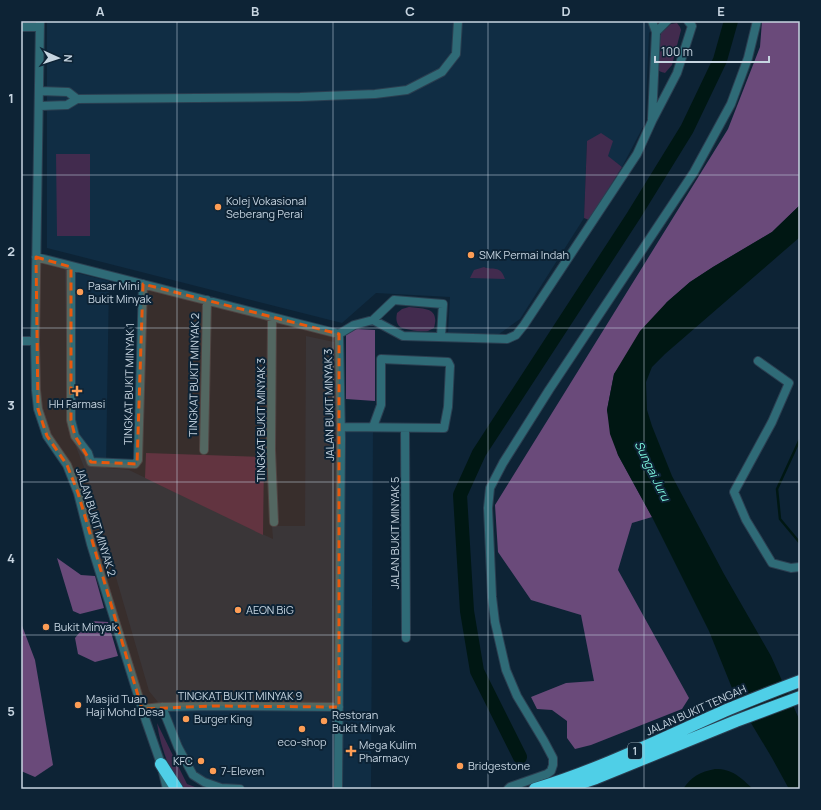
<svg xmlns="http://www.w3.org/2000/svg" width="821" height="810" viewBox="0 0 821 810" font-family="Manrope,sans-serif">
<rect width="100%" height="100%" fill="#0d2335"/>
<path fill="#102d44" d="M47 21H658L649 33 645 123 622 167 587 141 584 218 520 319 499 334 448 333 450 297 376 293 342 323 47 248Z
M65 270 109 281 106 468 129 470 273 539 272 526H305L306 336 339 343 341 427H373L371 789 221 788 193 775 162 707 149 691 84 467 67 424Z"/>
<path fill="#422b4e" d="M677 23 680 27 681 30 672 65 665 73C661 72 658 71 657 67L661 33 671 24Z
M601 133 613 141 608 156 622 167 589 220 584 218 587 141Z
M56 154H90V236H57Z
M484 267C493 271 500 264 505 279L470 278 474 270Z
M409 307C424 309 440 307 434 328 432 329 430 330 428 331 422 332 403 330 399 326 396 322 396 318 397 313L402 309Z
M146 453 264 457 263 535 145 478Z
M157 723 187 784 200 789H180C169 768 160 746 157 723Z"/>
<path fill="#6a4a7a" d="M762 21H800V205L772 232 713 267 690 282 667 302 614 374 607 410 618 455 652 517 632 523 618 570 689 698 682 709 591 745 575 749 567 738V721L552 710 537 709 531 697 566 683 594 681 581 615 531 600 498 552 495 505 728 129 760 47Z
M356 329 375 330V401L346 399V335Z
M57 558 81 575 95 576 104 608 80 614 73 611Z
M92 621 108 622 118 656 95 662 78 654 75 638 84 627Z
M21 623 35 660 53 765 35 777 21 771Z"/>
<path fill="#001713" d="M800 205V237L665 354 652 367 646 382 647 410 652 426 672 476 724 574 771 656 800 721V789H789L772 758 736 698 709 631 652 517 618 455 610 434 607 410 614 374 640 331 667 302 690 282 713 267 772 232Z
M715 769C733 769 740 777 753 789H683C692 776 700 772 715 769Z"/>
<g fill="none" stroke-linecap="round" stroke-linejoin="round">
<path stroke="#001713" stroke-width="2.5" d="M800 439 777 489 780 519 800 543"/>
<path stroke="#001713" stroke-width="14" d="M520 757 477 671 467 611 460 495 479 453 634 215 687 129 720 60 731 21"/>
<g stroke="#2b3f51" stroke-width="10">
<path id="street" d="M40 21 35 341 36 390 38 409 47 436 67 465 78 493 91 544 146 721 161 764 167 789
M652 21 656 32
M21 27H40
M40 91 68 92 77 99
M40 106 67 105 77 99 300 97 375 94 407 90 442 72 456 54 458 21
M652 119 656 32 667 21
M36 257 339 334 341 439 338 789
M71 267V420L75 436 88 453 91 462 135 464 138 460 143 284
M272 317 271 450 274 522
M373 320 394 300 443 304 441 336
M339 334 354 325 373 320 403 336 507 339 516 335 524 325 637 154 652 121 677 73 692 26 688 21
M21 341H35
M758 361 789 383 772 422 734 492 746 520 772 563 791 568 800 567
M341 427 444 428 448 407 450 366 448 362 381 359V405L373 427
M405 428 406 638
M204 450 207 300
M162 707 178 747 193 775 204 782 221 788 240 789
M142 709 162 707 212 706 339 707
M508 789 510 787 547 774 551 771 553 765V758L544 741 517 696 506 670 495 622 492 597 488 508 490 488 503 463 549 390 694 172 731 104 748 58 757 21"/>
</g>
<g stroke="#2b3f51" stroke-width="14">
<path id="highway" d="M161 764 177 789
M535 789C602 769 665 737 729 709 753 699 776 690 800 681
M563 789 596 778 736 721 800 697"/>
</g>
<use href="#street" stroke="#2f6b77" stroke-width="8"/>
<use href="#highway" stroke="#4fcfe7" stroke-width="12"/>
</g>
<path fill="#e8590c" fill-opacity="0.2" stroke="#e8590c" stroke-width="3" stroke-dasharray="8 5" stroke-linejoin="round" d="M36 257 71 267V420L75 436 91 462 137 464 143 284 339 334V707L212 706 142 709 78 493 67 465 47 436 38 409Z"/>
<path fill="none" stroke="#c7d5e1" stroke-width="1" stroke-opacity="0.55" d="M177 21V789M333 21V789M488 21V789M644 21V789M21 175H800M21 328H800M21 482H800M21 635H800"/>
<g fill="#fd9d55" stroke="#0d2335" stroke-width="1.5">
<circle cx="218" cy="207" r="4"/>
<circle cx="471" cy="255" r="4"/>
<circle cx="80" cy="292" r="4"/>
<path d="M75 385h4v4h4v4h-4v4h-4v-4h-4v-4h4z"/>
<circle cx="238" cy="610" r="4"/>
<circle cx="46" cy="627" r="4"/>
<circle cx="78" cy="705" r="4"/>
<circle cx="186" cy="719" r="4"/>
<circle cx="324" cy="721" r="4"/>
<circle cx="302" cy="729" r="4"/>
<path d="M349 745h4v4h4v4h-4v4h-4v-4h-4v-4h4z"/>
<circle cx="201" cy="761" r="4"/>
<circle cx="460" cy="766" r="4"/>
<circle cx="213" cy="771" r="4"/>
</g>
<g text-anchor="middle" stroke-width="4" stroke-linejoin="round" paint-order="stroke">
<rect fill="#0d2335" stroke="#8fa0ad" stroke-width="1" x="628" y="743" width="14" height="16" rx="3"/>
<g font-size="10" font-weight="bold" fill="#c7d5e1">
<text x="635" y="755">1</text>
</g>
<g font-size="11" fill="#c7d5e1" stroke="#0d2335" text-anchor="start">
<text x="226" y="205">Kolej Vokasional<tspan x="226" dy="13">Seberang Perai</tspan></text>
<text x="479" y="259">SMK Permai Indah</text>
<text x="88" y="290">Pasar Mini<tspan x="88" dy="13">Bukit Minyak</tspan></text>
<text x="77" y="408" text-anchor="middle">HH Farmasi</text>
<text x="246" y="614">AEON BiG</text>
<text x="54" y="631">Bukit Minyak</text>
<text x="86" y="703">Masjid Tuan<tspan x="86" dy="13">Haji Mohd Desa</tspan></text>
<text x="332" y="719">Restoran<tspan x="332" dy="13">Bukit Minyak</tspan></text>
<text x="194" y="723">Burger King</text>
<text x="302" y="746" text-anchor="middle">eco-shop</text>
<text x="359" y="749">Mega Kulim<tspan x="359" dy="13">Pharmacy</tspan></text>
<text x="193" y="765" text-anchor="end">KFC</text>
<text x="468" y="770">Bridgestone</text>
<text x="221" y="775">7-Eleven</text>
</g>
<g font-size="11" fill="#c7d5e1" stroke="#0d2335">
<text transform="translate(194 375) rotate(-89)" y="4">TINGKAT BUKIT MINYAK 2</text>
<text transform="translate(129 384) rotate(-89)" y="4">TINGKAT BUKIT MINYAK 1</text>
<text transform="translate(329 405) rotate(-91)" y="4">JALAN BUKIT MINYAK 3</text>
<text transform="translate(261 420) rotate(-90)" y="4">TINGKAT BUKIT MINYAK 3</text>
<text transform="translate(96 522) rotate(73)" y="4">JALAN BUKIT MINYAK 2</text>
<text transform="translate(395 533) rotate(-90)" y="4">JALAN BUKIT MINYAK 5</text>
<text x="240" y="700">TINGKAT BUKIT MINYAK 9</text>
<text transform="translate(696 710) rotate(-24)" y="4">JALAN BUKIT TENGAH</text>
</g>
<g font-size="12" font-style="italic" fill="#7cf3db" stroke="#0d2335">
<text transform="translate(652 471) rotate(64)" y="4">Sungai Juru</text>
</g>
</g>
<rect width="821" height="810" fill="none" stroke="#0d2335" stroke-width="44"/>
<g transform="translate(58 58) rotate(93)" stroke="#0d2335" stroke-width="3" paint-order="stroke">
<path d="M0-3L7 15L0 10L-7 15Z" fill="#c7d5e1"/>
<text y="-6" font-size="11" font-weight="bold" text-anchor="middle" fill="#c7d5e1">N</text>
</g>
<path d="M655 56v6h114v-6" fill="none" stroke="#c7d5e1" stroke-width="2"/>
<text x="661" y="56" font-size="12" fill="#c7d5e1" stroke="#0d2335" stroke-width="3" paint-order="stroke">100 m</text>
<rect x="22" y="22" width="777" height="766" fill="none" stroke="#c7d5e1" stroke-width="1.5"/>
<g font-size="13" text-anchor="middle" font-weight="bold" fill="#c7d5e1">
<text x="100" y="16">A</text>
<text x="255" y="16">B</text>
<text x="410" y="16">C</text>
<text x="566" y="16">D</text>
<text x="721" y="16">E</text>
<text x="11" y="103">1</text>
<text x="11" y="256">2</text>
<text x="11" y="410">3</text>
<text x="11" y="563">4</text>
<text x="11" y="716">5</text>
</g>
</svg>
